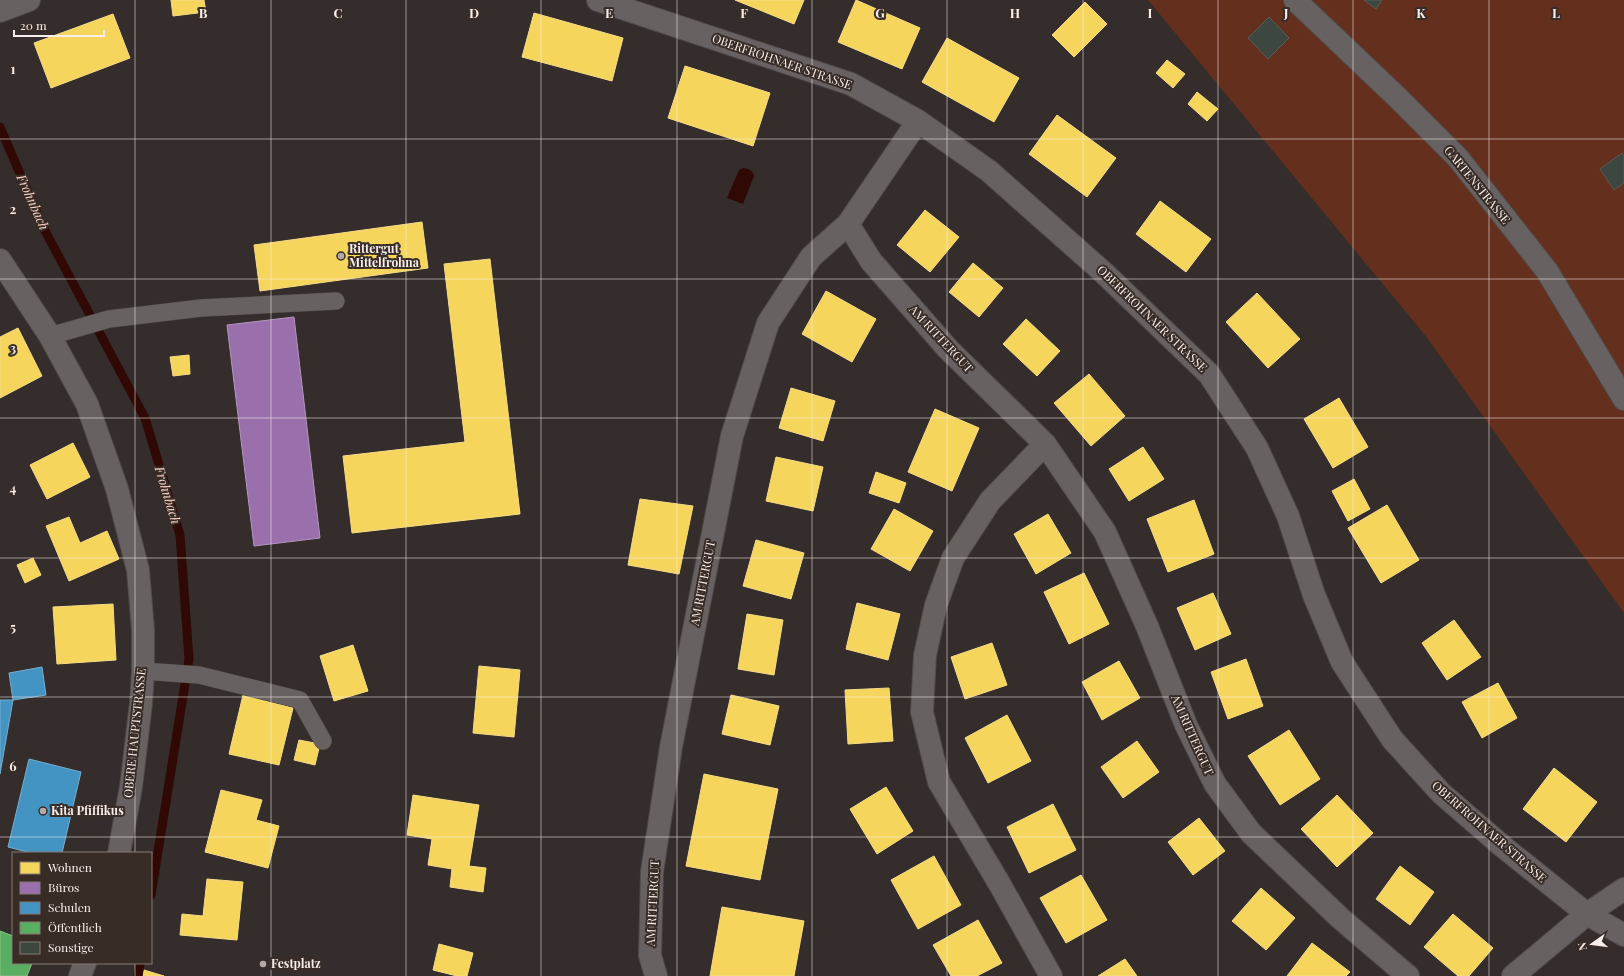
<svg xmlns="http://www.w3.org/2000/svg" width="1624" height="976" viewBox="0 0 1624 976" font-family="'Playfair Display',serif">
<rect width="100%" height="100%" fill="#342d2b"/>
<path fill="#64301d" d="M1148 0H1624V613L1425 335Z"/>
<path fill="#300904" d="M743 168C750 169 752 170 754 176L743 204 727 198 739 170Z"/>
<path fill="#f6d55c" stroke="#f6dc87" d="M171 0H204L206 12 173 16Z
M735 0H804L794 24Z
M856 0 920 28 902 69 838 42Z
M1085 2 1107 24 1074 57 1052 35Z
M534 13 623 38 612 81 522 57Z
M113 14 130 58 51 88 34 43Z
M947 38 1019 78 994 122 922 82Z
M1167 60 1185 74 1173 88 1156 73Z
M685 66 770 93 753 146 668 118Z
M1197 92 1218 109 1207 121 1188 104Z
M1057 115 1116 158 1087 197 1029 154Z
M1160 201 1211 239 1186 272 1136 234Z
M925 210 959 237 930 272 897 245Z
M422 222 428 268 260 291 254 245Z
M490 259 520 514 352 533 343 456 465 442 444 264Z
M973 263 1003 288 979 317 949 292Z
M826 291 876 319 852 362 802 334Z
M1257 293 1300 339 1268 368 1226 322Z
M1026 319 1060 351 1037 376 1003 344Z
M18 328 42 376 0 398V337Z
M189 355 190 374 173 376 170 357Z
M1089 374 1125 416 1091 446 1054 403Z
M791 388 835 401 823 441 779 428Z
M1339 398 1368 447 1333 468 1304 419Z
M935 409 979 428 952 491 908 472Z
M73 443 90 477 47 499 30 465Z
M1143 447 1164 479 1129 501 1109 469Z
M776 457 823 467 813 511 766 501Z
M876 472 906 483 899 503 869 493Z
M1354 479 1370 509 1348 521 1332 491Z
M640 499 693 506 679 574 628 565Z
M1194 500 1214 554 1168 572 1147 519Z
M1387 505 1419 560 1381 583 1348 528Z
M894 509 933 531 910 571 871 549Z
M1048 514 1071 553 1036 574 1014 534Z
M69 517 80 543 107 531 119 559 69 581 46 526Z
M756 540 804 553 791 599 743 586Z
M33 558 41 575 25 583 17 565Z
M1084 573 1109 624 1069 644 1044 592Z
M1213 593 1231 634 1195 650 1177 608Z
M857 603 900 614 888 660 846 649Z
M113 604 116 660 57 664 53 607Z
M747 614 783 620 774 675 738 669Z
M1454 620 1481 657 1447 680 1422 643Z
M992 643 1007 685 965 699 951 657Z
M353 645 368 691 334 701 320 656Z
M1246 659 1263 706 1228 719 1211 672Z
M1119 661 1140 698 1102 720 1082 682Z
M479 666 520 670 514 737 473 733Z
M1498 683 1517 718 1482 738 1462 702Z
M889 688 893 741 848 744 845 690Z
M243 695 293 708 279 765 229 754Z
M731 695 779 706 770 745 722 734Z
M1007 715 1031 761 988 783 965 738Z
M1289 730 1320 779 1280 805 1248 756Z
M299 740 320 744 315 765 294 760Z
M1137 741 1159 772 1123 798 1101 767Z
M1554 768 1597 802 1566 842 1523 809Z
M704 774 778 789 760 880 686 866Z
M886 787 913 831 877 854 850 809Z
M221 790 262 800 256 820 279 826 268 868 205 852Z
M413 795 479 805 469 866 486 868 483 892 450 887 452 869 428 865 432 839 407 835Z
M1337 795 1373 833 1337 867 1301 829Z
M1053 804 1076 850 1029 873 1007 827Z
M1199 818 1225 851 1193 875 1168 842Z
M934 856 961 905 918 929 891 880Z
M1400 866 1434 892 1410 925 1376 899Z
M1081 875 1107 920 1066 943 1040 898Z
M207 879 243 882 237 940 180 935 182 914 203 916Z
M1261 888 1295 918 1266 950 1232 921Z
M722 907 804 921 794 976H710Z
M1453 914 1493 948 1469 976H1458L1424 947Z
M978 920 1002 963 977 976H951L933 945Z
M1312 943 1350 972 1346 976H1287Z
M439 944 473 953 467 976H457L433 970Z
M1125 959 1137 976H1098Z
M144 970 164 976H143Z"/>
<path fill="#9970ab" stroke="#b596be" d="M294 317 320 538 254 546 227 325Z"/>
<path fill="#4393c3" stroke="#79aecf" d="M42 667 46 695 13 700 9 673Z
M0 700H13L0 774Z
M29 759 81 772 62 853H31L8 847Z"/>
<path fill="#5aae61" stroke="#89c18a" d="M0 931 13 936V963H32L27 976H0Z"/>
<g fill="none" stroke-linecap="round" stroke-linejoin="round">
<path stroke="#300904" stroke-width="9" d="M0 127 43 227 145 418 180 535 189 659 151 895
M138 976 140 963"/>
</g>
<path fill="#3b473f" stroke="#5a5a58" d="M1364 0H1382L1376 9Z
M1269 17 1289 38 1268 59 1248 38Z
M1622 153 1624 156V183L1614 190 1600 169Z"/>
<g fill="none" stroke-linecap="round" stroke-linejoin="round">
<g stroke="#504948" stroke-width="18">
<path id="service" d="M50 336 109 319 201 308 336 301
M143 671 199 675 300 700 323 741"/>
</g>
<g stroke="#504948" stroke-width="24">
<path id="minor" d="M1295 0 1398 98 1458 158 1547 271 1624 399
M848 224 871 261 948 349 1045 444 1105 532 1147 626 1186 725 1215 784 1251 833 1340 918 1408 976
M1045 444 990 501 953 558 936 605 925 655 922 712 939 782 999 883 1051 976
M656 976 650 955 652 872 671 747 732 436 768 323 811 257 848 224 918 121
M1513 976 1587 914 1624 889"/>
</g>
<g stroke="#504948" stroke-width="24">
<path id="tertiary" d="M598 0 851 84 918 121 989 171 1104 273 1209 374 1257 448 1288 516 1314 595 1342 662 1392 739 1441 793 1501 845 1587 914 1624 935
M0 11 29 0
M0 260 50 336 87 404 117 489 138 570 143 630V671L141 703 131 787 119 853
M80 976 85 963"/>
</g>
<use href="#service" stroke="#676261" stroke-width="17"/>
<use href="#minor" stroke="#676261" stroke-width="22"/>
<use href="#tertiary" stroke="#676261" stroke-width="22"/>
</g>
<path fill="none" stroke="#f7eeeb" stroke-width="1" stroke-opacity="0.55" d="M135 0V853M271 0V976M406 0V976M541 0V976M677 0V976M812 0V976M947 0V976M1083 0V976M1218 0V976M1353 0V976M1489 0V976M0 139H1624M0 279H1624M0 418H1624M0 558H1624M0 697H1624M0 837H1624M135 963V976"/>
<g fill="#b3aaa8" stroke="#382c27" stroke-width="1.5">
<circle cx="341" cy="256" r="4"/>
<circle cx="43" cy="811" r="4"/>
<circle cx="263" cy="964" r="4"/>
</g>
<g text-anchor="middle" stroke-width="4" stroke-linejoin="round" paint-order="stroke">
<g font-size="12" fill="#f7eeeb" stroke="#382c27">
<text transform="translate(782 62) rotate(19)" y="4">OBERFROHNAER STRASSE</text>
<text transform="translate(1477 185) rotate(51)" y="4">GARTENSTRASSE</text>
<text transform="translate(1152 319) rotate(44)" y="4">OBERFROHNAER STRASSE</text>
<text transform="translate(941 339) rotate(47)" y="4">AM RITTERGUT</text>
<text transform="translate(703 583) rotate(-79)" y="4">AM RITTERGUT</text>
<text transform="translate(135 733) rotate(-84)" y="4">OBERE HAUPTSTRASSE</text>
<text transform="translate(1192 735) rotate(66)" y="4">AM RITTERGUT</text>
<text transform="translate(1489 832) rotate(41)" y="4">OBERFROHNAER STRASSE</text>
<text transform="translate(653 903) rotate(-87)" y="4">AM RITTERGUT</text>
</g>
<g font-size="12" font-weight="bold" fill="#f7eeeb" stroke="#382c27" text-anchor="start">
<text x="349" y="253">Rittergut<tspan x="349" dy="14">Mittelfrohna</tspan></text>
<text x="51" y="815">Kita Pfiffikus</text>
<text x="271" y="968">Festplatz</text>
</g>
<g font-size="13" font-style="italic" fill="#fbd3c5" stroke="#382c27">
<text transform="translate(33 202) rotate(66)" y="5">Frohnbach</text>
<text transform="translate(168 495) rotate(73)" y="5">Frohnbach</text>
</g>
</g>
<g font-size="13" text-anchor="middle" font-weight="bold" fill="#f7eeeb" stroke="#382c27" stroke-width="4" stroke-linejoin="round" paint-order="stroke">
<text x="203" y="18">B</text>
<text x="338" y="18">C</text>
<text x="474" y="18">D</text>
<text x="609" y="18">E</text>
<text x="744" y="18">F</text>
<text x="880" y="18">G</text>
<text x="1015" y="18">H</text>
<text x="1150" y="18">I</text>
<text x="1286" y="18">J</text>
<text x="1421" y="18">K</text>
<text x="1556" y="18">L</text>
<text x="13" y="74">1</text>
<text x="13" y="214">2</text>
<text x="13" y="353">3</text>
<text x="13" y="493">4</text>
<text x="13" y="632">5</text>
<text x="13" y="771">6</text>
</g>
<rect x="12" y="852" width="140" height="112" fill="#382c27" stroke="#847a75"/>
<rect x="20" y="862" width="20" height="12" fill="#f6d55c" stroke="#847a75"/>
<text x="48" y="872" font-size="12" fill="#f7eeeb">Wohnen</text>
<rect x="20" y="882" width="20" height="12" fill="#9970ab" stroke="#847a75"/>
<text x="48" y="892" font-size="12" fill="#f7eeeb">Büros</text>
<rect x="20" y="902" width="20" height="12" fill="#4393c3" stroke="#847a75"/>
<text x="48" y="912" font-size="12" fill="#f7eeeb">Schulen</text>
<rect x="20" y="922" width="20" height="12" fill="#5aae61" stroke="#847a75"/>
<text x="48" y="932" font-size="12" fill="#f7eeeb">Öffentlich</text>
<rect x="20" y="942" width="20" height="12" fill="#3b473f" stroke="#847a75"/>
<text x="48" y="952" font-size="12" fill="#f7eeeb">Sonstige</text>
<g transform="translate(1592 944) rotate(256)" stroke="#382c27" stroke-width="3" paint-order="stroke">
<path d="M0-3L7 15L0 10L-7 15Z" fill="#f7eeeb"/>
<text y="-6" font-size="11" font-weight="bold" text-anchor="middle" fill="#f7eeeb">N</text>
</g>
<path d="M14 30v6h90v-6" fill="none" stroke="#f7eeeb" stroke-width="2"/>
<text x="20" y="30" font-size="12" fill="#f7eeeb" stroke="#382c27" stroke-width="3" paint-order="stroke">20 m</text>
</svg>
